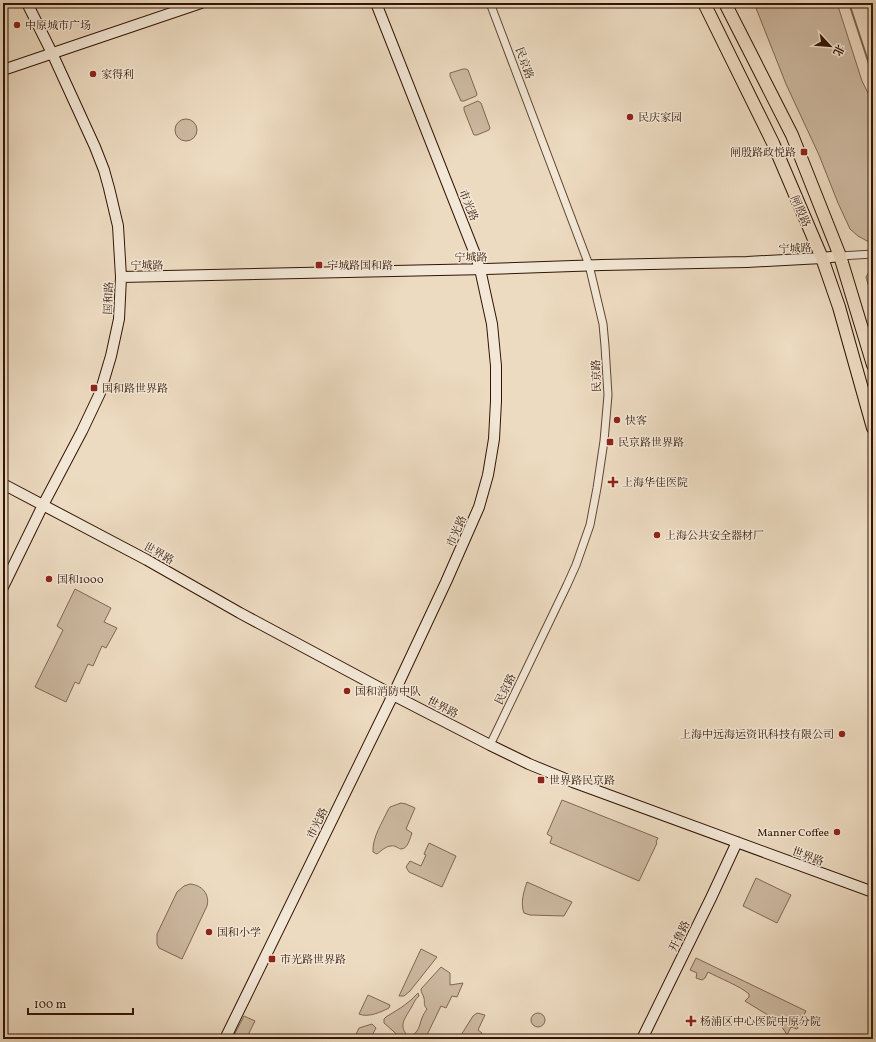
<svg xmlns="http://www.w3.org/2000/svg" width="876" height="1042" viewBox="0 0 876 1042" font-family="Vollkorn,'Noto Serif SC',serif">
<rect width="100%" height="100%" fill="#eddbc1"/>
<filter id="stains"><feTurbulence type="fractalNoise" baseFrequency=".005" numOctaves="4"/><feColorMatrix values="0 0 0 0 .2 0 0 0 0 .09 0 0 0 0 .02 0 0 0 .5 -.17"/></filter>
<radialGradient id="worn" r=".72"><stop offset=".6" stop-color="#630" stop-opacity="0"/><stop offset="1" stop-color="#630" stop-opacity=".3"/></radialGradient>
<path fill="#cdb9a1" stroke="#806652" d="M754 3H837L862 81 873 103V241H867L858 236 850 229 838 203 819 155 786 84Z
M463 69H466L468 70 477 94 476 96 464 101H461L450 76V73Z
M478 101 481 103 490 128 489 130 477 135H474L473 133 464 110V107Z
M175 130a11 11 0 1 1 22 0a11 11 0 1 1-22 0Z
M873 269V302L866 277 870 270Z
M75 589 111 608 104 622 117 628 106 648 102 646 93 666 88 664 79 684 75 682 66 702 35 687 63 630 57 626Z
M562 800 658 838 656 842 657 843 639 881 550 843 552 837 547 834Z
M401 803 406 804 415 808 406 829 412 833C410 838 408 849 401 849 397 848 395 845 391 846 386 846 381 851 377 854L373 852C372 838 382 823 388 810L390 807Z
M429 843 456 856 442 887 409 872 406 867 410 861 421 866 426 855 424 854Z
M756 878 791 895 777 923 743 906Z
M527 882 572 902 564 916 530 915 524 913C520 903 524 891 527 882Z
M190 884C202 885 210 894 207 906L182 959 159 948 157 944V934L177 892 184 886Z
M421 949 437 957 410 991 404 996H399Z
M696 958 806 1011 797 1029 791 1027 787 1035 779 1022 745 1001 749 997V994C740 986 719 978 708 972L705 978 702 980 696 978 697 973 690 970Z
M441 967 450 973V985L463 983 457 997 452 996 446 1008 441 1006 425 1039H409L410 1036C419 1033 419 1026 422 1018 423 1015 425 1012 427 1009 423 1005 425 1002 424 998 423 994 421 993 421 989Z
M418 993 419 996C415 999 414 1003 411 1008 406 1017 398 1025 407 1035L405 1039H402L384 1023V1019L386 1017 402 1007 411 1000Z
M368 995 390 1005 389 1008C381 1012 368 1018 359 1014Z
M531 1020a7 7 0 1 1 14 0a7 7 0 1 1-14 0Z
M477 1013 485 1015 478 1030 482 1033 480 1039H468L461 1035 473 1016Z
M244 1016 255 1021 246 1039H232Z
M372 1024 376 1028 370 1039H354L359 1028Z"/>
<g fill="none" stroke-linecap="round" stroke-linejoin="round">
<path stroke="#7d634f" stroke-width="2" d="M849 3 873 76"/>
<g stroke="#624633" stroke-width="9">
<path id="street" d="M490 3 589 265 603 324 605 346 608 395 604 441 597 488 590 525 576 565 567 585 490 745
M840 256 873 254"/>
</g>
<g stroke="#331404" stroke-width="12">
<path id="secondary" d="M3 70 201 3
M121 277 486 269 602 265 747 262 822 258 840 256
M3 484 147 560 240 613 393 695 490 745 529 764 573 782 873 892
M3 587 43 505 82 431 100 393 111 356 119 319 121 277 118 226 109 188 104 170 95 147 52 53 27 3
M225 1039 393 695 446 582 479 507 488 475 494 439 496 401V366L492 324 480 269 475 254 376 3
M642 1039 711 898 737 842"/>
</g>
<g stroke="#331404" stroke-width="14">
<path id="primary" d="M704 3 773 143 822 258 839 307 873 428
M725 3 792 135 840 256 873 365"/>
</g>
<use href="#street" stroke="#f3e8d7" stroke-width="7"/>
<use href="#secondary" stroke="#f3e8d7" stroke-width="10"/>
<use href="#primary" stroke="#eddbc1" stroke-width="12"/>
</g>
<g fill="#8f2418" stroke="#f3e8d7" stroke-width="1.5">
<circle cx="17" cy="25" r="4"/>
<circle cx="93" cy="74" r="4"/>
<circle cx="630" cy="117" r="4"/>
<rect x="800" y="148" width="8" height="8" rx="2"/>
<rect x="315" y="261" width="8" height="8" rx="2"/>
<rect x="90" y="384" width="8" height="8" rx="2"/>
<circle cx="617" cy="420" r="4"/>
<rect x="606" y="438" width="8" height="8" rx="2"/>
<path d="M611 476h4v4h4v4h-4v4h-4v-4h-4v-4h4z"/>
<circle cx="657" cy="535" r="4"/>
<circle cx="49" cy="579" r="4"/>
<circle cx="347" cy="691" r="4"/>
<circle cx="842" cy="734" r="4"/>
<rect x="537" y="776" width="8" height="8" rx="2"/>
<circle cx="837" cy="832" r="4"/>
<circle cx="209" cy="932" r="4"/>
<rect x="268" y="955" width="8" height="8" rx="2"/>
<path d="M689 1015h4v4h4v4h-4v4h-4v-4h-4v-4h4z"/>
</g>
<g text-anchor="middle" stroke-width="3" stroke-linejoin="round" paint-order="stroke">
<g font-size="11" fill="#331404" stroke="#f3e8d7" text-anchor="start">
<text x="25" y="29">中原城市广场</text>
<text x="101" y="78">家得利</text>
<text x="638" y="121">民庆家园</text>
<text x="796" y="156" text-anchor="end">闸殷路政悦路</text>
<text x="327" y="269">宁城路国和路</text>
<text x="102" y="392">国和路世界路</text>
<text x="625" y="424">快客</text>
<text x="618" y="446">民京路世界路</text>
<text x="622" y="486">上海华佳医院</text>
<text x="665" y="539">上海公共安全器材厂</text>
<text x="57" y="583">国和1000</text>
<text x="355" y="695">国和消防中队</text>
<text x="834" y="738" text-anchor="end">上海中远海运资讯科技有限公司</text>
<text x="549" y="784">世界路民京路</text>
<text x="829" y="836" text-anchor="end">Manner Coffee</text>
<text x="217" y="936">国和小学</text>
<text x="280" y="963">市光路世界路</text>
<text x="700" y="1025">杨浦区中心医院中原分院</text>
</g>
<g font-size="11" fill="#331404" stroke="#f3e8d7">
<text transform="translate(525 63) rotate(70)" y="4">民京路</text>
<text transform="translate(469 205) rotate(68)" y="4">市光路</text>
<text transform="translate(801 211) rotate(67)" y="4">闸殷路</text>
<text transform="translate(795 248) rotate(-3)" y="4">宁城路</text>
<text transform="translate(471 257) rotate(-1)" y="4">宁城路</text>
<text transform="translate(147 265) rotate(-1)" y="4">宁城路</text>
<text transform="translate(108 298) rotate(-87)" y="4">国和路</text>
<text transform="translate(596 376) rotate(-92)" y="4">民京路</text>
<text transform="translate(456 531) rotate(-66)" y="4">市光路</text>
<text transform="translate(159 553) rotate(29)" y="4">世界路</text>
<text transform="translate(505 689) rotate(-64)" y="4">民京路</text>
<text transform="translate(443 707) rotate(27)" y="4">世界路</text>
<text transform="translate(317 823) rotate(-64)" y="4">市光路</text>
<text transform="translate(808 856) rotate(20)" y="4">世界路</text>
<text transform="translate(679 936) rotate(-64)" y="4">开鲁路</text>
</g>
</g>
<rect width="876" height="1042" fill="none" stroke="#eddbc1" stroke-width="16"/>
<rect x="4" y="4" width="868" height="1034" fill="none" stroke="#331404" stroke-width="2"/>
<rect x="8" y="8" width="860" height="1026" fill="none" stroke="#331404"/>
<g transform="translate(830 46) rotate(116)" stroke="#f3e8d7" stroke-width="3" paint-order="stroke">
<path d="M0-3L7 15L0 10L-7 15Z" fill="#331404"/>
<text y="-6" font-size="11" font-weight="bold" text-anchor="middle" fill="#331404">北</text>
</g>
<path d="M28 1008v6h105v-6" fill="none" stroke="#331404" stroke-width="2"/>
<text x="34" y="1008" font-size="12" fill="#331404" stroke="#f3e8d7" stroke-width="3" paint-order="stroke">100 m</text>
<rect width="100%" height="100%" filter="url(#stains)"/>
<rect width="100%" height="100%" fill="url(#worn)"/>
</svg>
